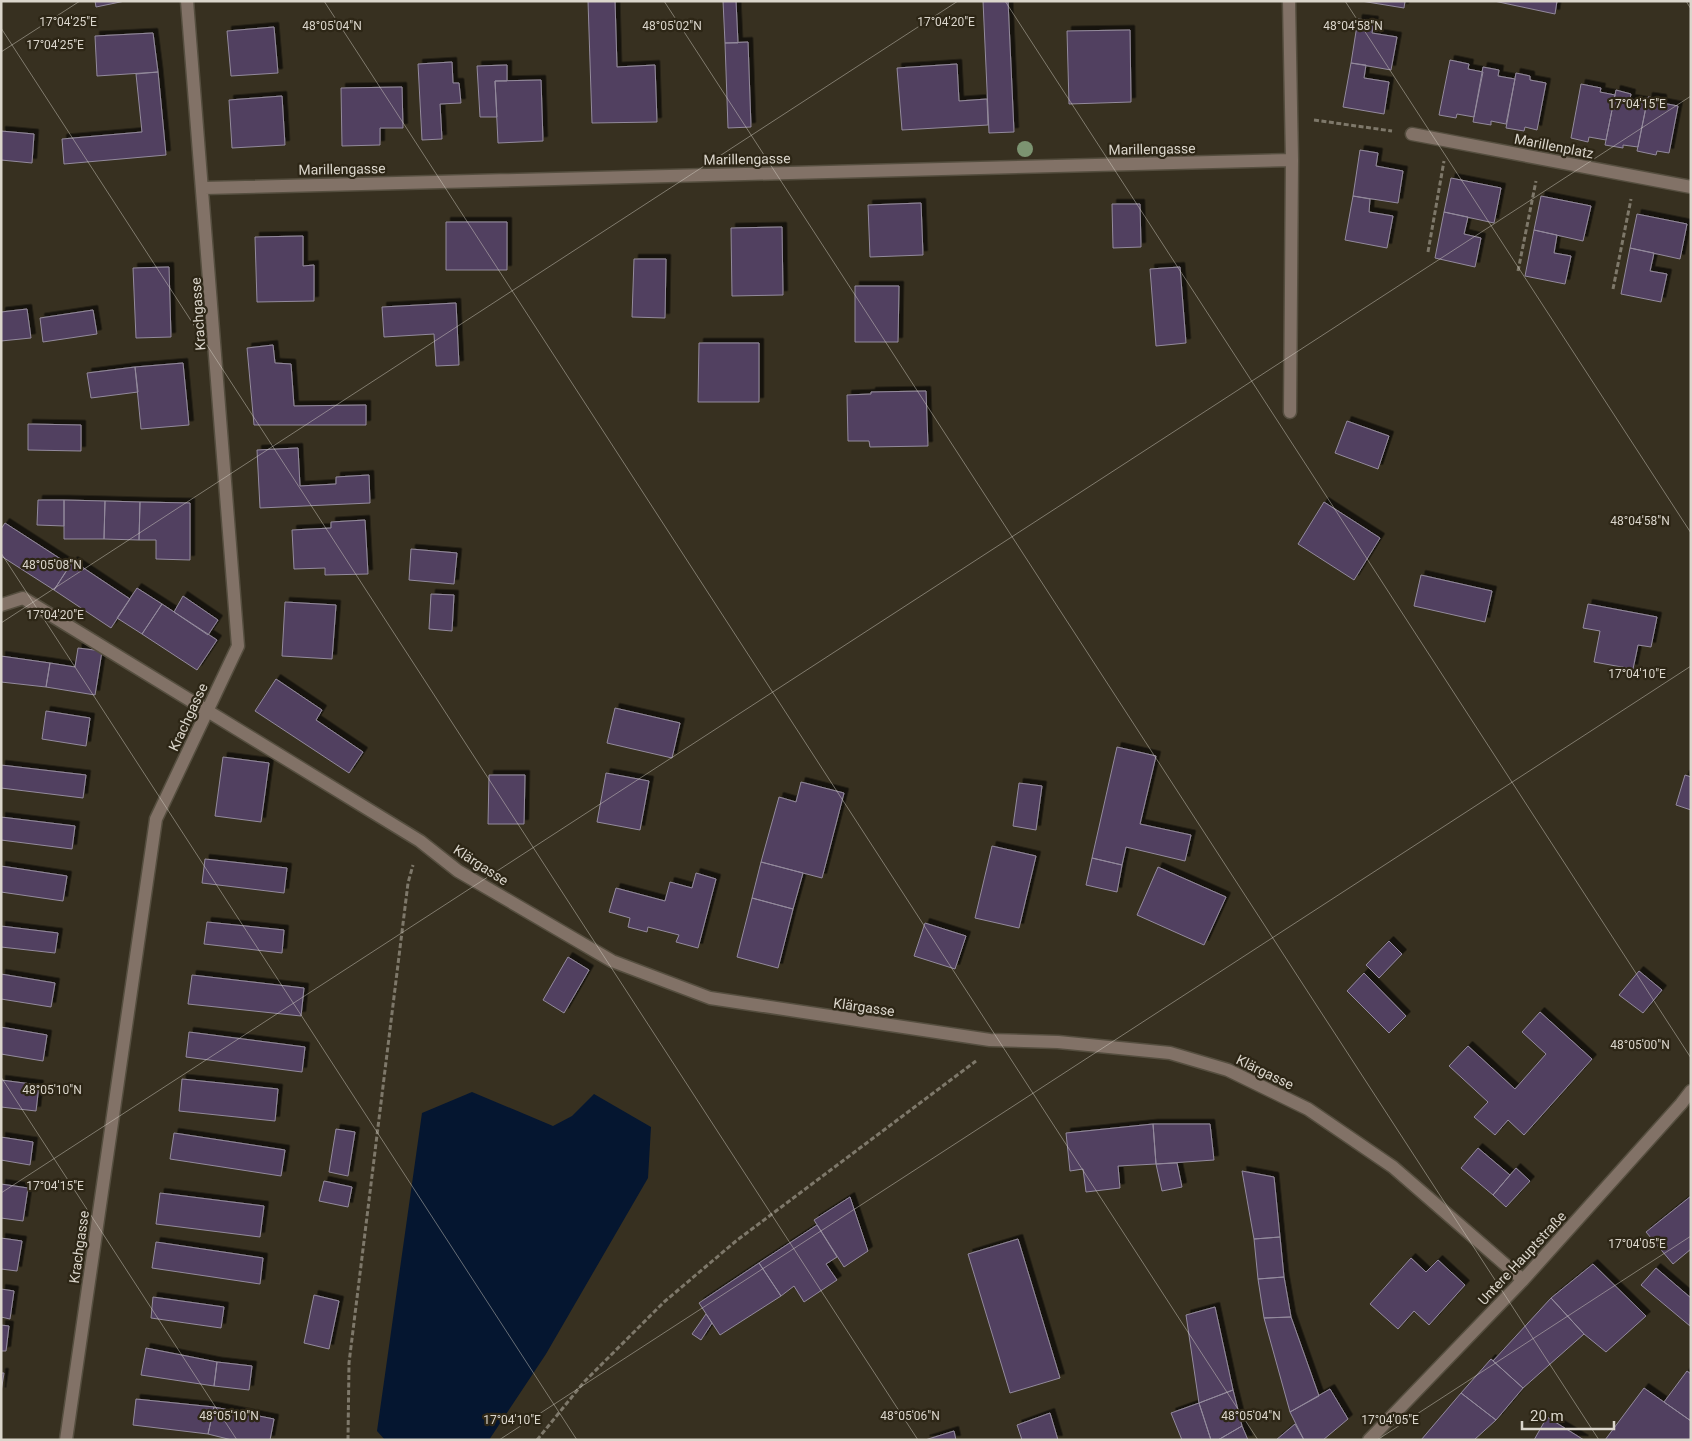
<svg xmlns="http://www.w3.org/2000/svg" width="1692" height="1441" viewBox="0 0 1692 1441" font-family="Roboto,sans-serif">
<defs>
<filter id="shadow"><feDropShadow dx="4.5" dy="-4.5" stdDeviation="0" flood-color="#0009"/></filter>
</defs>
<rect width="100%" height="100%" fill="#373020"/>
<path fill="#051630" d="M472 1092 553 1126 572 1116 594 1094 651 1127 648 1178 546 1354 489 1440H385L377 1431 422 1113Z"/>
<path fill="#514060" stroke="#938a9c" filter="url(#shadow)" d="M95 1H125L96 7Z
M588 1H615L617 67 655 65 657 122 592 123Z
M723 1H736L738 43H725Z
M983 1H1008L1014 132 989 133Z
M1361 1H1405L1404 8Z
M1494 1H1557L1555 14Z
M1358 19 1374 21 1372 33 1397 37 1391 70 1351 63Z
M274 27 278 73 231 76 227 31Z
M1130 30 1131 102 1069 104 1067 31Z
M153 33 158 72 97 76 95 36Z
M748 42 751 127 728 128 725 43Z
M1450 60 1469 64 1468 69 1483 72 1474 117 1457 114 1456 118 1439 115Z
M452 62 453 83H459L461 103 440 104 442 139 422 140 418 64Z
M1351 63 1366 65 1364 78 1389 82 1384 114 1343 107Z
M957 64 959 101 987 99 988 125 902 130 897 68Z
M507 65V81H495L497 117H480L477 66Z
M1483 67 1499 70 1498 76 1515 79 1506 124 1491 121V125L1473 122Z
M158 72 166 155 64 164 62 139 142 132 136 74Z
M1516 73 1530 76V80L1546 83 1537 130 1525 127 1524 131 1506 128Z
M541 80 543 141 498 143 495 81Z
M1581 84 1601 88 1600 92 1615 95 1606 140 1589 137 1588 142 1571 138Z
M402 87 403 128H380V145L342 146 341 88Z
M1616 90 1631 94 1630 99 1647 102 1638 147 1623 145V148L1605 145Z
M282 96 285 145 232 148 229 100Z
M1648 97 1662 99V103L1678 106 1669 153 1657 151 1656 155 1637 151Z
M1 131 34 134 32 163 1 160Z
M1360 150 1378 153 1376 166 1403 171 1398 203 1353 196Z
M1451 178 1501 188 1494 223 1444 212Z
M1353 196 1370 199 1369 212 1393 216 1387 248 1345 240Z
M1541 196 1591 206 1583 241 1534 230Z
M921 203 923 255 870 257 868 205Z
M1112 204H1140L1141 247 1113 248Z
M1444 212 1468 217 1464 234 1481 238 1475 267 1435 258Z
M1637 214 1687 224 1680 259 1630 248Z
M446 222H507V270H446Z
M782 227 783 295 732 296 731 228Z
M1534 230 1557 235 1554 253 1571 256 1565 284 1525 276Z
M303 236V266L314 265V301L257 302 255 237Z
M1630 248 1654 253 1650 271 1667 274 1661 302 1621 294Z
M634 259H666L665 318 632 317Z
M169 267 171 337 136 338 133 268Z
M1180 267 1186 343 1156 346 1150 269Z
M855 286H899L898 342H855Z
M456 303 459 365 436 366 434 334 384 337 382 307Z
M27 309 31 338 1 341V312Z
M93 310 97 334 43 342 40 318Z
M699 343H759V402H698Z
M273 345 275 363 291 364 294 406 366 405V425H254L247 348Z
M183 363 189 425 141 429 135 367Z
M135 367 138 392 91 398 87 373Z
M926 391 928 446 870 447 869 441H848L847 395 871 394V392Z
M1347 421 1389 436 1378 469 1335 453Z
M28 424 81 425V451L28 450Z
M298 448 300 486 336 484V477L369 475 370 503 260 508 257 450Z
M38 500H64V526L37 525Z
M64 500 105 501 104 539H64Z
M105 501 140 502 139 540 104 539Z
M140 502 190 503V560L156 559V540H139Z
M1324 502 1380 538 1354 580 1298 544Z
M365 520 368 574 325 575V568L294 569 292 530 331 528V522Z
M5 523 70 565 54 590 1 556V529Z
M411 549 457 553 454 584 409 580Z
M73 561 130 599 111 628 54 590Z
M1421 575 1492 591 1485 622 1414 606Z
M137 588 162 604 142 634 117 618Z
M431 594 454 595 452 631 429 629Z
M183 596 218 620 208 635 174 612Z
M285 602 336 605 332 659 282 656Z
M162 604 217 640 197 670 142 634Z
M1588 604 1657 617 1651 647 1638 645 1633 669 1594 662 1600 631 1583 628Z
M78 648 102 651 95 695 46 687 50 663 75 667Z
M1 656 50 663 46 687 1 682Z
M276 679 322 710 316 720 363 752 349 773 255 711Z
M615 708 680 723 672 758 607 743Z
M46 711 90 718 86 746 42 739Z
M1117 747 1156 756 1140 824 1191 835 1185 861 1126 847 1122 865 1092 858Z
M223 757 269 763 261 822 215 816Z
M1 765 86 775 83 798 1 788Z
M606 773 649 781 640 830 597 822Z
M489 775H525L524 824H488Z
M1685 775 1691 777V810L1676 805Z
M801 782 844 793 822 878 761 862 779 797 796 802Z
M1019 783 1042 786 1036 830 1013 826Z
M1 817 75 826 72 849 1 840Z
M992 846 1036 856 1019 928 975 918Z
M1092 858 1122 865 1117 892 1086 885Z
M205 859 287 868 284 893 202 883Z
M761 862 803 873 793 909 752 898Z
M1 866 67 876 63 901 1 892Z
M1158 867 1226 897 1204 945 1137 915Z
M696 873 716 879 698 948 676 942 679 935 648 927 647 932 628 927 630 918 609 912 616 888 665 901 670 882 692 888Z
M752 898 793 909 778 968 737 957Z
M207 922 284 930 282 953 204 944Z
M925 923 966 936 955 969 914 956Z
M1 926 58 933 55 953 1 947Z
M1389 941 1402 954 1379 978 1366 965Z
M568 957 589 970 564 1013 543 1000Z
M1639 971 1662 990 1643 1013 1619 995Z
M1364 973 1406 1016 1389 1033 1347 991Z
M1 974 55 983 51 1007 1 999Z
M192 975 304 988 301 1016 188 1004Z
M1540 1012 1592 1059 1524 1135 1508 1120 1495 1135 1474 1117 1488 1102 1449 1066 1468 1046 1515 1089 1546 1054 1522 1032Z
M1 1027 47 1035 43 1061 1 1054Z
M189 1032 305 1047 302 1072 186 1057Z
M182 1079 278 1089 275 1121 179 1111Z
M1 1080 39 1085 36 1111 1 1107Z
M1153 1124H1210L1214 1160 1156 1164Z
M1153 1124 1156 1164 1118 1166 1120 1188 1086 1192 1083 1169 1070 1171 1066 1133Z
M336 1129 355 1132 348 1176 329 1172Z
M174 1133 285 1150 281 1176 170 1159Z
M1 1137 33 1142 30 1165 1 1160Z
M1478 1148 1510 1175 1493 1195 1461 1168Z
M1177 1163 1182 1187 1162 1191 1156 1164Z
M1516 1168 1530 1181 1506 1207 1493 1195Z
M1242 1171 1274 1177 1280 1237 1254 1239Z
M324 1181 352 1187 348 1207 319 1201Z
M1 1184 28 1188 23 1221 1 1218Z
M160 1193 264 1206 260 1237 156 1224Z
M1691 1196V1249L1673 1264 1646 1232Z
M850 1197 868 1251 844 1267 814 1220Z
M817 1225 837 1257 826 1264 837 1280 804 1302 794 1286 781 1296 759 1263Z
M1280 1237 1284 1277 1258 1279 1254 1239Z
M1 1238 22 1241 17 1271 1 1269Z
M1018 1239 1060 1378 1010 1393 968 1254Z
M156 1242 263 1258 260 1284 152 1268Z
M1411 1258 1426 1272 1438 1260 1465 1285 1429 1325 1414 1311 1398 1329 1370 1304Z
M759 1263 781 1296 720 1335 699 1303Z
M1593 1264 1646 1316 1606 1352 1584 1334 1551 1298Z
M1656 1268 1691 1298 1690 1326 1641 1285Z
M1284 1277 1291 1317 1264 1318 1258 1279Z
M1 1289 14 1291 10 1319 1 1317Z
M314 1295 339 1301 329 1349 304 1343Z
M153 1297 224 1307 221 1328 151 1318Z
M1551 1298 1584 1334 1523 1388 1493 1361Z
M1215 1307 1233 1390 1199 1403 1186 1315Z
M706 1314 712 1323 701 1340 692 1334Z
M1291 1317 1319 1396 1290 1412 1264 1318Z
M1 1325 9 1326 6 1351H1Z
M146 1348 217 1362 214 1386 141 1375Z
M1491 1359 1523 1388 1496 1420 1461 1393Z
M217 1362 252 1366 249 1390 214 1386Z
M1687 1371 1691 1374V1421L1664 1402Z
M1 1373H4L1 1392Z
M1644 1388 1691 1421V1440H1605Z
M1330 1389 1348 1419 1323 1440H1304L1290 1412Z
M1233 1390 1242 1426 1218 1440H1211L1199 1403Z
M1461 1393 1496 1420 1474 1440H1421Z
M136 1399 214 1407 208 1434 133 1425Z
M1199 1403 1211 1440H1182L1171 1413Z
M214 1407 274 1419 270 1440H232L208 1434Z
M1050 1413 1058 1440H1022L1017 1425Z
M1547 1417 1584 1440H1534Z
M1295 1424 1304 1440H1276Z
M1242 1426 1248 1440H1218Z
M954 1431 956 1440H925Z"/>
<g fill="none" stroke-linecap="round" stroke-linejoin="round">
<g stroke="#554e3f" stroke-width="15">
<path id="minor" d="M1289 1 1292 160 1290 412
M1412 134 1691 187
M204 188 1292 160
M1 605 23 598 420 841 458 871 612 961 710 998 990 1040 1058 1042 1170 1053 1228 1070 1308 1109 1393 1167 1523 1280
M66 1440 156 819 238 646 187 1
M1369 1440 1523 1280 1681 1104 1691 1091"/>
</g>
<path stroke="#7e786a" stroke-width="3" stroke-dasharray="5 2.5" stroke-linecap="butt" d="M1314 120 1392 131
M1428 252 1444 161
M1518 271 1536 181
M1613 289 1631 199
M348 1440 349 1363 408 883 413 865
M537 1440 584 1382 664 1302 736 1241 976 1061"/>
<use href="#minor" stroke="#827267" stroke-width="12"/>
</g>
<circle fill="#7c9471" cx="1025" cy="149" r="8"/>
<path fill="none" stroke="#dbd6cc" stroke-width="1" stroke-opacity="0.45" d="M324 1 1258 1440M664 1 1599 1440M1005 1 1691 1058M1345 1 1691 533M1686 1 1691 9M1 28 918 1440M1 52 80 1M1 553 577 1440M1 623 958 1M1 1077 237 1440M1 1193 1691 96M499 1440 1691 666M1377 1440 1691 1236"/>
<g text-anchor="middle" stroke-width="4.5" stroke-linejoin="round" paint-order="stroke">
<g font-size="14" fill="#dbd6cc" stroke="#2d2616">
<text transform="translate(1554 146) rotate(11)" y="5">Marillenplatz</text>
<text transform="translate(1152 149) rotate(-1)" y="5">Marillengasse</text>
<text transform="translate(747 159) rotate(-1)" y="5">Marillengasse</text>
<text transform="translate(342 169) rotate(-1)" y="5">Marillengasse</text>
<text transform="translate(198 314) rotate(-94)" y="5">Krachgasse</text>
<text transform="translate(188 717) rotate(-65)" y="5">Krachgasse</text>
<text transform="translate(481 865) rotate(33)" y="5">Klärgasse</text>
<text transform="translate(864 1007) rotate(8)" y="5">Klärgasse</text>
<text transform="translate(1265 1072) rotate(26)" y="5">Klärgasse</text>
<text transform="translate(79 1247) rotate(-82)" y="5">Krachgasse</text>
<text transform="translate(1522 1258) rotate(-47)" y="5">Untere Hauptstraße</text>
</g>
</g>
<g font-size="12" text-anchor="middle" fill="#dbd6cc" stroke="#2d2616" stroke-width="4.5" stroke-linejoin="round" paint-order="stroke">
<text x="68" y="26">17°04'25"E</text>
<text x="946" y="26">17°04'20"E</text>
<text x="332" y="30">48°05'04"N</text>
<text x="672" y="30">48°05'02"N</text>
<text x="1353" y="30">48°04'58"N</text>
<text x="55" y="49">17°04'25"E</text>
<text x="1637" y="108">17°04'15"E</text>
<text x="1640" y="525">48°04'58"N</text>
<text x="52" y="569">48°05'08"N</text>
<text x="55" y="619">17°04'20"E</text>
<text x="1637" y="678">17°04'10"E</text>
<text x="1640" y="1049">48°05'00"N</text>
<text x="52" y="1094">48°05'10"N</text>
<text x="55" y="1190">17°04'15"E</text>
<text x="1637" y="1248">17°04'05"E</text>
<text x="229" y="1420">48°05'10"N</text>
<text x="910" y="1420">48°05'06"N</text>
<text x="1251" y="1420">48°05'04"N</text>
<text x="512" y="1424">17°04'10"E</text>
<text x="1390" y="1424">17°04'05"E</text>
</g>
<rect width="1692" height="1441" fill="none" stroke="#dbd6cc" stroke-width="5"/>
<path d="M1522 1421v8h92v-8" fill="none" stroke="#dbd6cc" stroke-width="2.5"/>
<text x="1530" y="1421" font-size="15" fill="#dbd6cc" stroke="#2d2616" stroke-width="4" paint-order="stroke">20 m</text>
</svg>
